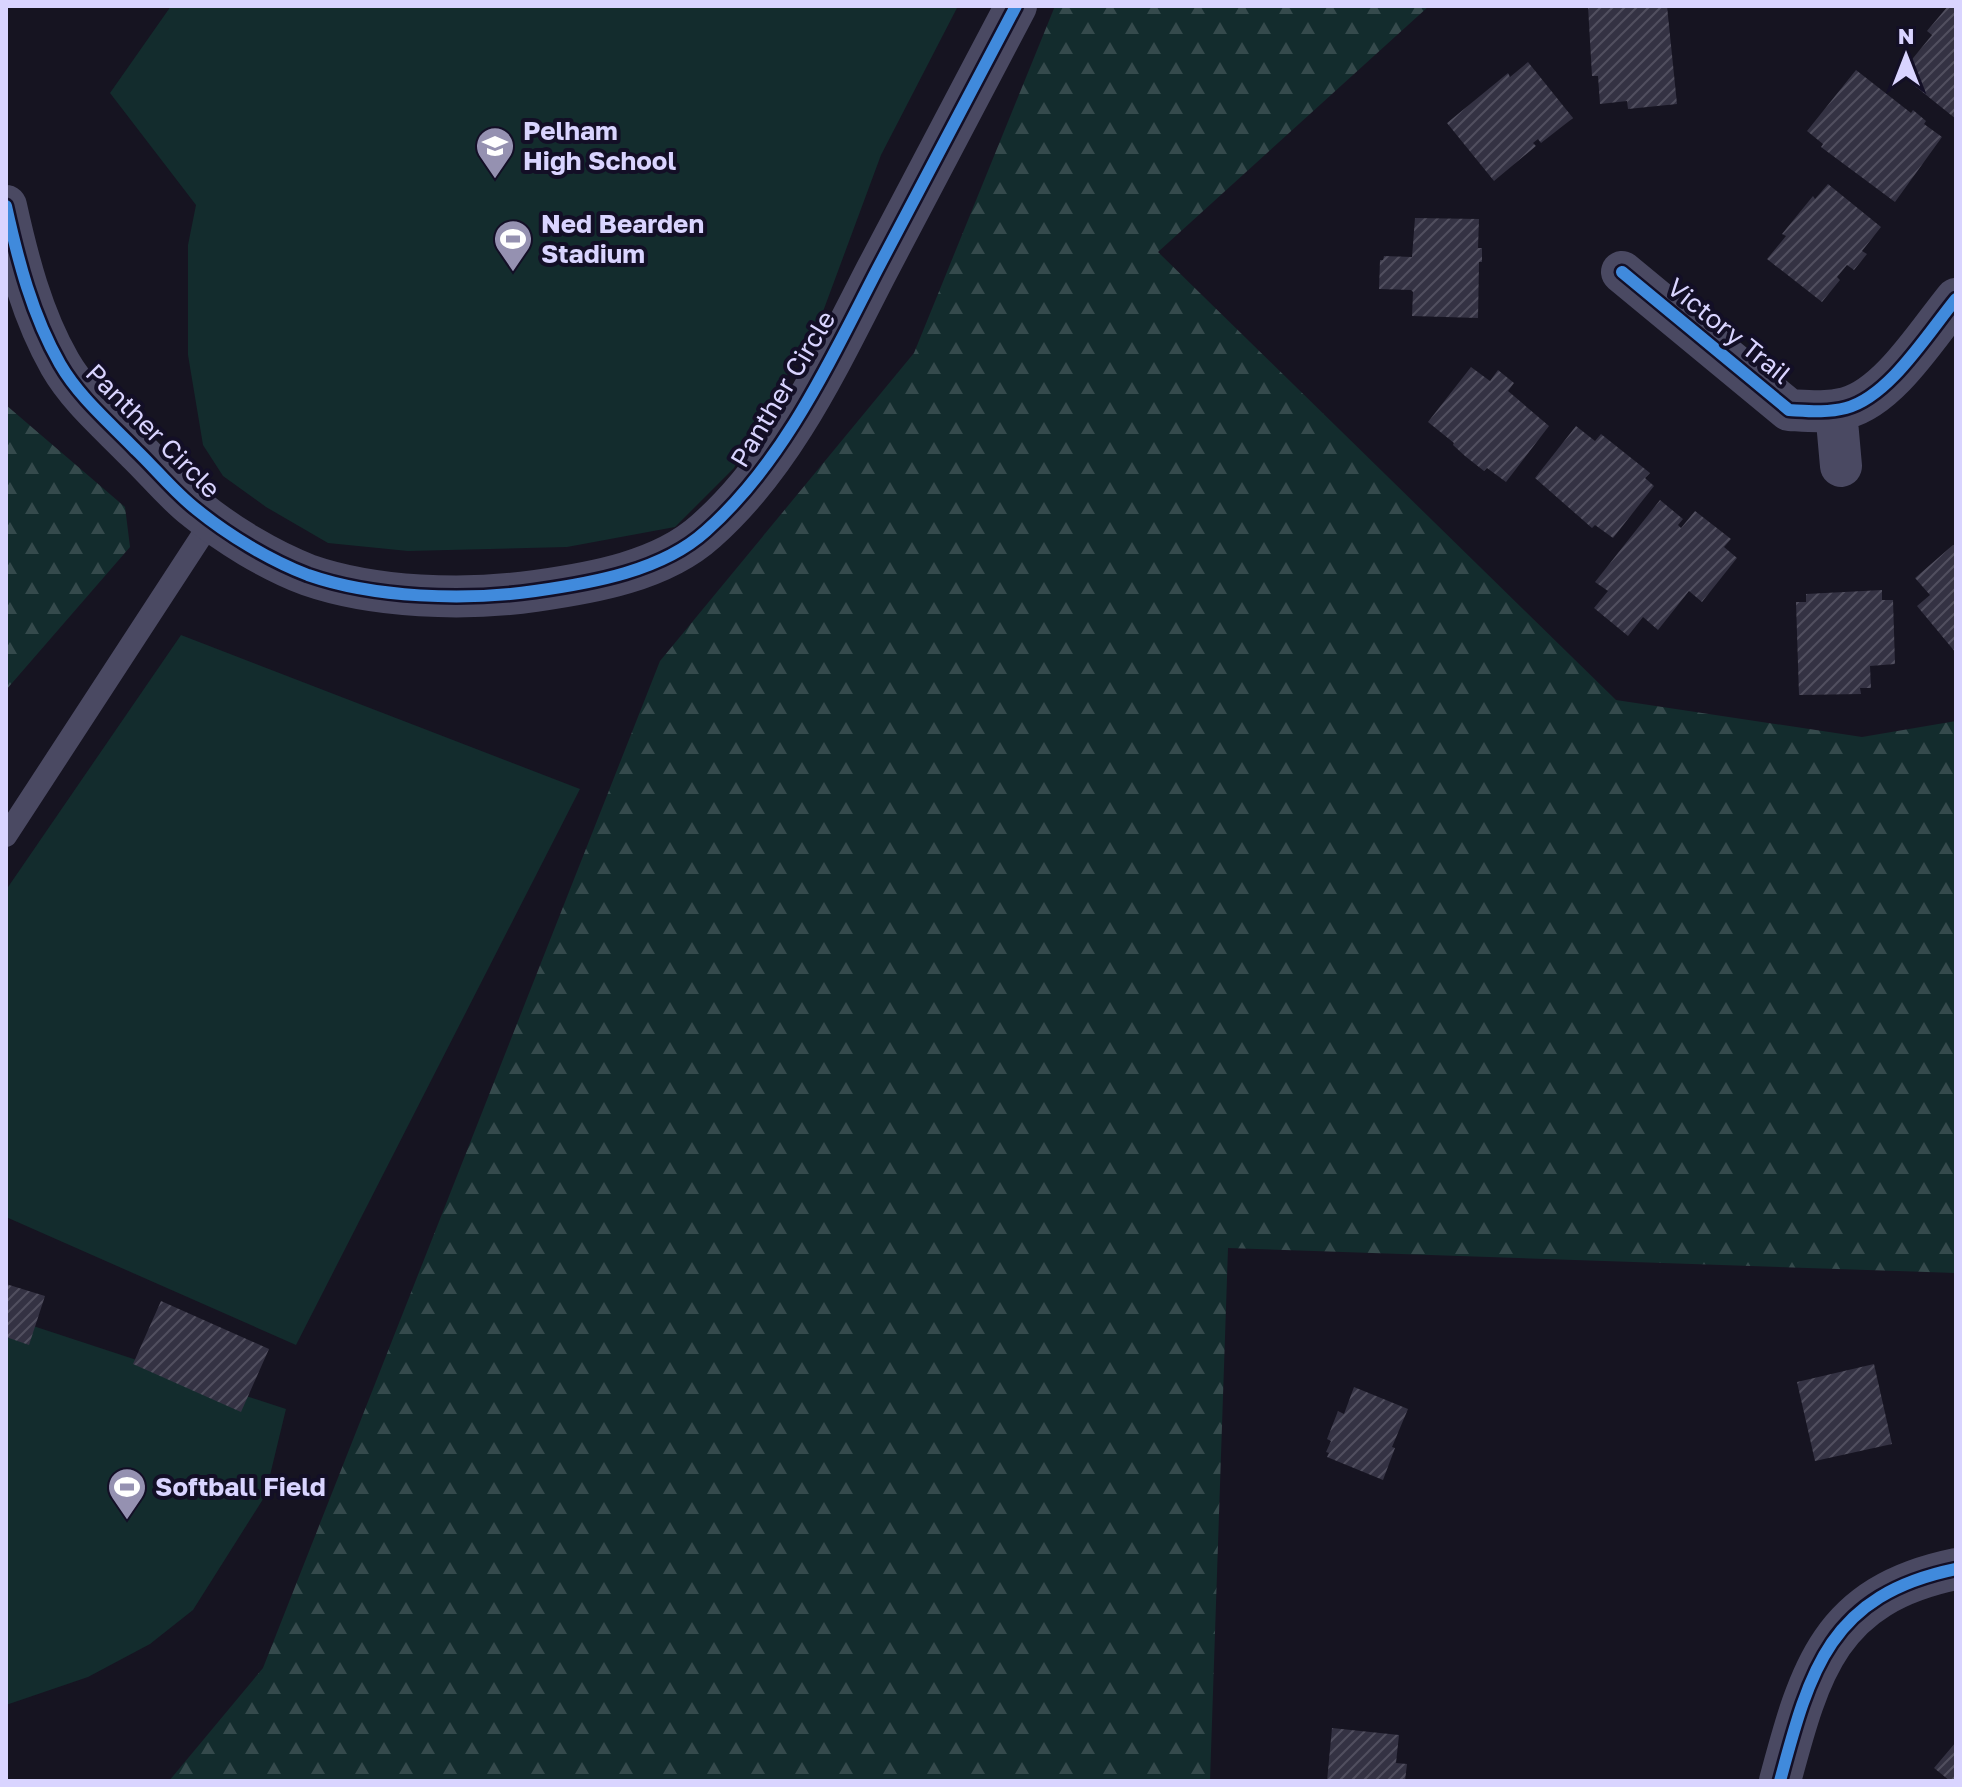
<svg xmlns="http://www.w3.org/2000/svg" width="1962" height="1787" viewBox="0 0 1962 1787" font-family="'Golos Text',sans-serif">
<defs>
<pattern id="forest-firs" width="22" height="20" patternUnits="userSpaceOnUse" patternTransform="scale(2)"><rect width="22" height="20" fill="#132c2d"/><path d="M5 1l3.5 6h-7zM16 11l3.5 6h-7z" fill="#354a4c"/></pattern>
<pattern id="building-hatch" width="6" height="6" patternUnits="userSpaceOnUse" patternTransform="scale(2)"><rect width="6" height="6" fill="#343243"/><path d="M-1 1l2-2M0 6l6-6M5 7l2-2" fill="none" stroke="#514f5f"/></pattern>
</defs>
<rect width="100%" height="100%" fill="#161421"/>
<path fill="url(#forest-firs)" d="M1055 6H1429L1158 252 1616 700 1862 737 1956 721V1273L1228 1248 1210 1781H169L263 1668 660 661 914 353Z
M6 405 125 507 130 547 6 690Z"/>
<path fill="#132c2d" d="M171 6H958L881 155 821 317 734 468 675 527 567 547 408 551 328 543 266 507 223 476 203 445 188 355V245L196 205 110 93Z
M181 635 580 789 296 1345 6 1217V890Z
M6 1317 286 1409 265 1496 193 1610 150 1644 88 1677 6 1705Z"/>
<path fill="url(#building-hatch)" d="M1588 6H1667L1677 104 1628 109 1627 101 1600 104 1598 76H1592Z
M1948 6H1956V119L1900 74 1932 35 1927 31Z
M1528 62 1573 118 1541 143 1538 139 1533 143 1536 146 1494 181 1447 123 1508 73 1510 77Z
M1856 70 1911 113 1913 110 1926 121 1924 124 1942 137 1895 202 1821 147 1823 144 1807 131Z
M1828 184 1881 227 1862 251 1867 254 1854 270 1847 265 1837 277 1840 280 1822 302 1767 259 1786 236 1782 234 1813 196 1815 199Z
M1415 218 1479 219 1478 248H1482V262H1479L1478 318 1412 316 1413 292 1411 290 1379 289 1380 260H1383L1384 256 1412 257Z
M1471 367 1490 381 1498 370 1514 383 1508 391 1549 426 1506 482 1487 468 1484 471 1465 456 1453 445 1454 443 1428 422Z
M1576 426 1595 441 1601 434 1650 473 1645 478 1654 486 1613 538 1595 525 1592 528 1535 478Z
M1660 500 1683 519 1678 525 1681 528 1695 511 1731 539 1724 547 1737 558 1702 602 1689 591 1658 630 1643 617 1628 636 1594 608 1608 591 1595 582Z
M1953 545H1956V653L1917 606 1930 595 1915 578Z
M1882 590V600H1893L1895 664 1870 666 1871 688H1860L1861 694 1799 695 1796 602H1806V594Z
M6 1284 45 1296 29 1345 6 1337Z
M161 1301 269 1349 241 1412 133 1364Z
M1874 1364 1892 1444 1815 1461 1797 1382Z
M1354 1387 1408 1409 1392 1447 1395 1448 1383 1480 1327 1457 1329 1453 1326 1452 1331 1441 1327 1439 1338 1411 1344 1414Z
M1332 1728 1399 1735 1396 1763 1407 1764 1405 1781H1327Z
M1956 1742V1781H1950L1934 1768Z"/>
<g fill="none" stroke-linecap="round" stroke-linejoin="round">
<path stroke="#4a4962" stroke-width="22" d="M6 836 212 520"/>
<path stroke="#4a4962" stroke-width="42" d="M6 206C18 260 32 315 60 364 79 397 110 423 136 450 156 469 174 492 196 509 228 535 269 560 308 575 374 598 465 601 535 591 592 583 662 571 706 531 784 462 830 361 877 270 924 182 970 94 1016 6
M1622 272 1789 410C1808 411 1827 413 1846 408 1889 397 1928 333 1956 299
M1836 410 1841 466
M1780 1781C1810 1669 1830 1595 1956 1569"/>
<g stroke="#130f26" stroke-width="17">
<path id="cycleway" d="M6 206C18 260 32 315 60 364 79 397 110 423 136 450 156 469 174 492 196 509 228 535 269 560 308 575 374 598 465 601 535 591 592 583 662 571 706 531 784 462 830 361 877 270 924 182 970 94 1016 6
M1622 272 1789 410C1808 411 1827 413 1846 408 1889 397 1928 333 1956 299
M1780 1781C1810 1669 1830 1595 1956 1569"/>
</g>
<use href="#cycleway" stroke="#408adc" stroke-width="12"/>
</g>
<defs>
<g id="school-pin" transform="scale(2)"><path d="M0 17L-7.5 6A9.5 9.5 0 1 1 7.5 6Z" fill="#9591b1" stroke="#130f26"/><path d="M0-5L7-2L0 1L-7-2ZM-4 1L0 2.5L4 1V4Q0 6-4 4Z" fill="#fff"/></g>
<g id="stadium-pin" transform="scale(2)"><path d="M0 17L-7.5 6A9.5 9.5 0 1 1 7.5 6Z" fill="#9591b1" stroke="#130f26"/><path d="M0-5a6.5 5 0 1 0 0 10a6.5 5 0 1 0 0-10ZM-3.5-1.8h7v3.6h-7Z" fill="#fff"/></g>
</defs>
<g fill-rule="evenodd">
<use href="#school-pin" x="495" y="146"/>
<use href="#stadium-pin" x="513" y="239"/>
<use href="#stadium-pin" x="127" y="1487"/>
</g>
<g text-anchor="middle" stroke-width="8" stroke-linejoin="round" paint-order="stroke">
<g font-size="26" font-weight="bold" fill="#d9d4ff" stroke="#130f26" text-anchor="start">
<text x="523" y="140">Pelham<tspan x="523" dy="30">High School</tspan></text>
<text x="541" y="233">Ned Bearden<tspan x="541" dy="30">Stadium</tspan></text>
<text x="155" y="1496">Softball Field</text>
</g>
<g font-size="26" fill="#d9d4ff" stroke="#130f26">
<text transform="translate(1729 331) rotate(39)" y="9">Victory Trail</text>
<text transform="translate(783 389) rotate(-59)" y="9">Panther Circle</text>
<text transform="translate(153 431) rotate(45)" y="9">Panther Circle</text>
</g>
</g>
<rect width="1962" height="1787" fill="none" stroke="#d9d4ff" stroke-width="16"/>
<g transform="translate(1906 56)" stroke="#130f26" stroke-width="6" paint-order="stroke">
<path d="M0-6L14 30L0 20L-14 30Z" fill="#d9d4ff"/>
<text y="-12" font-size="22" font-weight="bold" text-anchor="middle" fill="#d9d4ff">N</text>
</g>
</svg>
